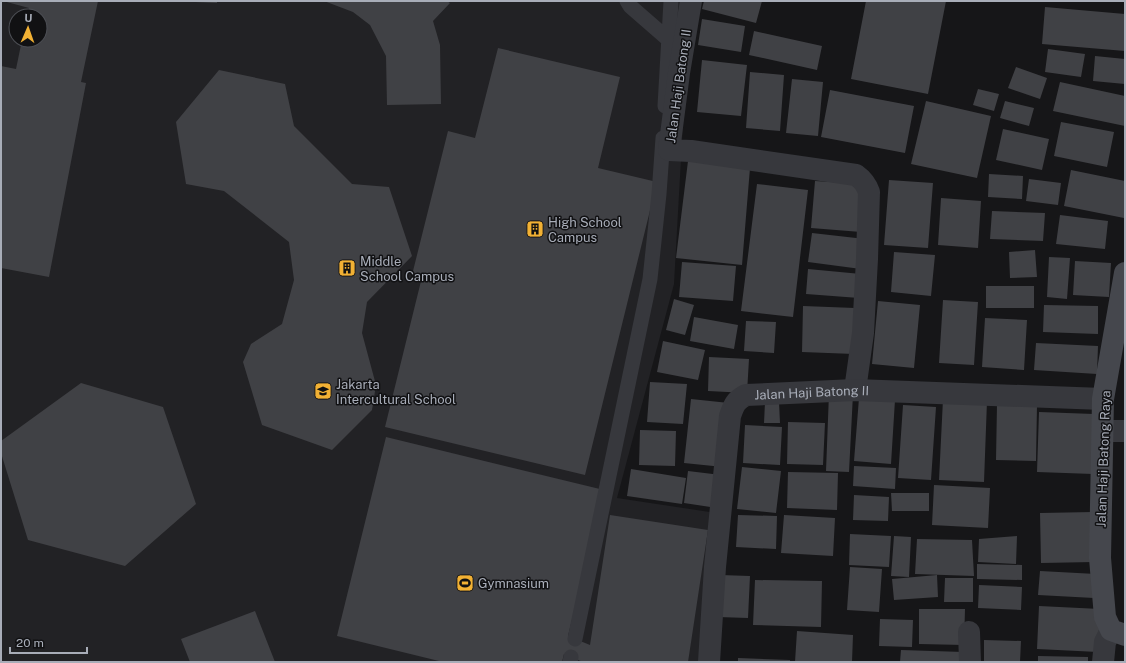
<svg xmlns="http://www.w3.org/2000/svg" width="1126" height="663" viewBox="0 0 1126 663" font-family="'Public Sans',sans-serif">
<rect width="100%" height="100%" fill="#161618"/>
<path fill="#222225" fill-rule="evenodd" d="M1 1H695L684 105 674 284 617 498 723 514 709 662H1ZM16 16H40V40H16Z"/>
<path fill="#404145" d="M3 1H98L81 82 86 83 49 277 1 268V66L16 69 22 40H40V16H27L29 8Z
M195 1H217V3L195 2Z
M324 1H447L450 3 433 21 440 45 441 104 387 105 386 56 370 25 353 12Z
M704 1H762L756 23 702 9Z
M866 1H946L928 94 851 79Z
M1045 7 1125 14V51L1042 44Z
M702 19 745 26 741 52 698 45Z
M754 31 822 46 817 70 749 55Z
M498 48 620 77 598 168 657 182 585 475 385 427 422 277 412 275 448 131 475 138Z
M1048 49 1085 54 1081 77 1045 72Z
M1095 56 1125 59V84L1093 81Z
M702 60 747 65 741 116 697 112Z
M1016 67 1047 78 1040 99 1008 88Z
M219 70 285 84 294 126 352 184 389 187 412 256 367 302 362 333 376 385 372 410 332 450 262 425 243 362 251 344 282 324 294 280 289 242 224 191 186 184 176 122Z
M750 72 784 75 780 131 746 128Z
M792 79 823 82 818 136 786 133Z
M1060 82 1125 96V126L1053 111Z
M978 89 999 94 994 111 973 105Z
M830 90 914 106 905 153 821 137Z
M926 101 991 116 977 178 911 164Z
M1005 101 1034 108 1029 126 1000 118Z
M1061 122 1114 132 1107 167 1054 156Z
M1003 129 1049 139 1042 170 996 160Z
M688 161 750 168 742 265 676 258Z
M1071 170 1125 181V212L1124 218 1064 206Z
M989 174 1023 176 1022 199 988 197Z
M1029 179 1061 183 1058 205 1026 201Z
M889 180 933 183 928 248 884 245Z
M815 181 864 184 861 232 811 228Z
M757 184 808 190 793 317 741 311Z
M941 198 981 201 978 248 938 245Z
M992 211 1045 213 1043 241 990 239Z
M1060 215 1108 221 1105 249 1056 244Z
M812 233 865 239 861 269 808 262Z
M1035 250 1037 277 1010 278 1009 252Z
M894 252 935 255 931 296 891 292Z
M1049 257 1070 258 1067 299 1047 297Z
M1075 261 1111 263 1109 297 1073 295Z
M682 262 736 266 733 301 679 297Z
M808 269 861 274 859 298 806 294Z
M986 286H1034V308H986Z
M674 299 694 305 685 335 666 330Z
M943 300 978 302 974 365 939 363Z
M878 301 920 305 914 368 872 364Z
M1044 305 1098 306V334L1043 332Z
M803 306 855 308 854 354 802 352Z
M694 317 738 325 734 349 690 341Z
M985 318 1027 320 1024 370 982 367Z
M746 321 776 322 774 353 744 351Z
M663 341 705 350 698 380 657 372Z
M1036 343 1098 346 1097 374 1034 370Z
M709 357 749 359 747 393 708 391Z
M650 382 687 384 683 424 647 422Z
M81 383 163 407 196 504 125 566 28 540 1 453V441Z
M829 393 853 394 849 472 826 471Z
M859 398 895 400 891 464 854 461Z
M691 399 729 403 723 467 684 463Z
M943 399 987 401 984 482 939 480Z
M765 402H779L780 423H764Z
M997 404 1037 405 1036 461 996 460Z
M903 405 936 407 931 480 898 478Z
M1039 412 1094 414 1093 474 1037 472Z
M788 422 825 423 823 465 787 464Z
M745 425 782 427 780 465 743 463Z
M640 430 676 431 675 466 639 465Z
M386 437 604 490 568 636 590 645 610 515 708 530 688 662H583L564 654 562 662H443L337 636Z
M854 466 896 468 895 489 853 486Z
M742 467 781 471 776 513 737 509Z
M631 469 686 478 682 504 627 496Z
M688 471 721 475 717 508 684 503Z
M788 472 838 473 837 510 787 508Z
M934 485 990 488 988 528 932 525Z
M891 493H929V511H892Z
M854 495 889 497 888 521 853 520Z
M1093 512 1094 562 1041 563 1040 513Z
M738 515 777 516 776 549 736 547Z
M784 515 835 518 833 556 781 553Z
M850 534 891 536 889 567 849 565Z
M894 536 911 537 909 577 891 576Z
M1017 536 1016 564 978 562 979 539Z
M917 539 972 540 974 576 915 574Z
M977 564 1022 565V580L977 579Z
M850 567 882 569 879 612 847 610Z
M1040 571 1096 574 1094 598 1038 595Z
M720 575 750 576 748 618 718 617Z
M937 575 938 597 894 600 892 579Z
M945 578H973V602H944Z
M755 580 822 581 821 627 753 625Z
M979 585 1022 587 1021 610 978 608Z
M1039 606 1100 609 1098 652 1037 649Z
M919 609H965L964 645 919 644Z
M255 611 275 662H190L181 639Z
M880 619 913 620 912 647 879 646Z
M797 631 853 635 852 662H795Z
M984 640 1021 641 1020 662H984Z
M901 650 964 652V662H900Z
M1038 656 1088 657V662H1038Z
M738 658 790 660V662H738Z"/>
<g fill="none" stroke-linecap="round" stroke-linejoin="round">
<path stroke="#37383d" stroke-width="15" d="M627 1 630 6 669 40
M665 106 671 1
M575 639 650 279 659 194 663 138
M570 662 571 657"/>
<g stroke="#37383d" stroke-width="22">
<path d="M691 1 679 73 669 150 691 151 856 175C863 180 866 184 869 192L867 259 863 333 855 390"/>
<path d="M1103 431H1125"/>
<path d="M969 632 970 662"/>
<path id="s1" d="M709 662 715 567 730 416C734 405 735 401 746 395L855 390 1103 399"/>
<path d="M1103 662 1105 642 1111 630"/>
</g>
<path stroke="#45474d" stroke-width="22" d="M1125 273 1103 399 1100 558 1105 617 1111 630 1125 635"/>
</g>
<defs>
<g id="building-square" transform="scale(0.9)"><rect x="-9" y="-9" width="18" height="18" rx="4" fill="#f2b134" stroke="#111113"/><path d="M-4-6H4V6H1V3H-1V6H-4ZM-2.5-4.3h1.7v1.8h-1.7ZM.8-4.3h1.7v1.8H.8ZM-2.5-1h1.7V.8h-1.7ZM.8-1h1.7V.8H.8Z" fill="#111"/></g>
<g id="school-square" transform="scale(0.9)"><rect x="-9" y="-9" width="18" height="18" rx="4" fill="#f2b134" stroke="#111113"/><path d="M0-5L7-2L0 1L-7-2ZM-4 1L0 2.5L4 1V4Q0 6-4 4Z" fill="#111"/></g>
<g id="stadium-square" transform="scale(0.9)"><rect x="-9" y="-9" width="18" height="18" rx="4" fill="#f2b134" stroke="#111113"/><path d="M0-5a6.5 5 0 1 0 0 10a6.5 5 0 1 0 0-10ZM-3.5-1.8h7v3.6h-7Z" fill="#111"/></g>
</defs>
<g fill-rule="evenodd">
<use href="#building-square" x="535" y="229"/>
<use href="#building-square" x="347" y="268"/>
<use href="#school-square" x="323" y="391"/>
<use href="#stadium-square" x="465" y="583"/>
</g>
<g text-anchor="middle" stroke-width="3" stroke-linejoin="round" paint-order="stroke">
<g font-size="13" fill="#a8adb8" stroke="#111113">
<text transform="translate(678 86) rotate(-82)" y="5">Jalan Haji Batong II</text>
<text dy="5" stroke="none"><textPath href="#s1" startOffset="340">Jalan Haji Batong II</textPath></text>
<text transform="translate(1103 459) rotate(-88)" y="5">Jalan Haji Batong Raya</text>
</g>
<g font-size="13" fill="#a8adb8" stroke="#111113" text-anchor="start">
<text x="548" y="227">High School<tspan x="548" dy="15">Campus</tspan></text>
<text x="360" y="266">Middle<tspan x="360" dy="15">School Campus</tspan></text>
<text x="336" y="389">Jakarta<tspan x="336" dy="15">Intercultural School</tspan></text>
<text x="478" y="588">Gymnasium</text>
</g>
</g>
<rect width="1126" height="663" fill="none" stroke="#a8adb8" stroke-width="4"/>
<g transform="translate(28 28) rotate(2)"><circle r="19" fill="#111113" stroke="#4d4f55"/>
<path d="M0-3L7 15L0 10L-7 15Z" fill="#f2b134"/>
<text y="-6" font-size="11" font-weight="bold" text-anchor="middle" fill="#a8adb8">U</text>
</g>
<path d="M10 647v6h77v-6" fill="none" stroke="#a8adb8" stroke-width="2"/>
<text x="16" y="647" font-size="12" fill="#a8adb8" stroke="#111113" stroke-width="3" paint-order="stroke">20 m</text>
</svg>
